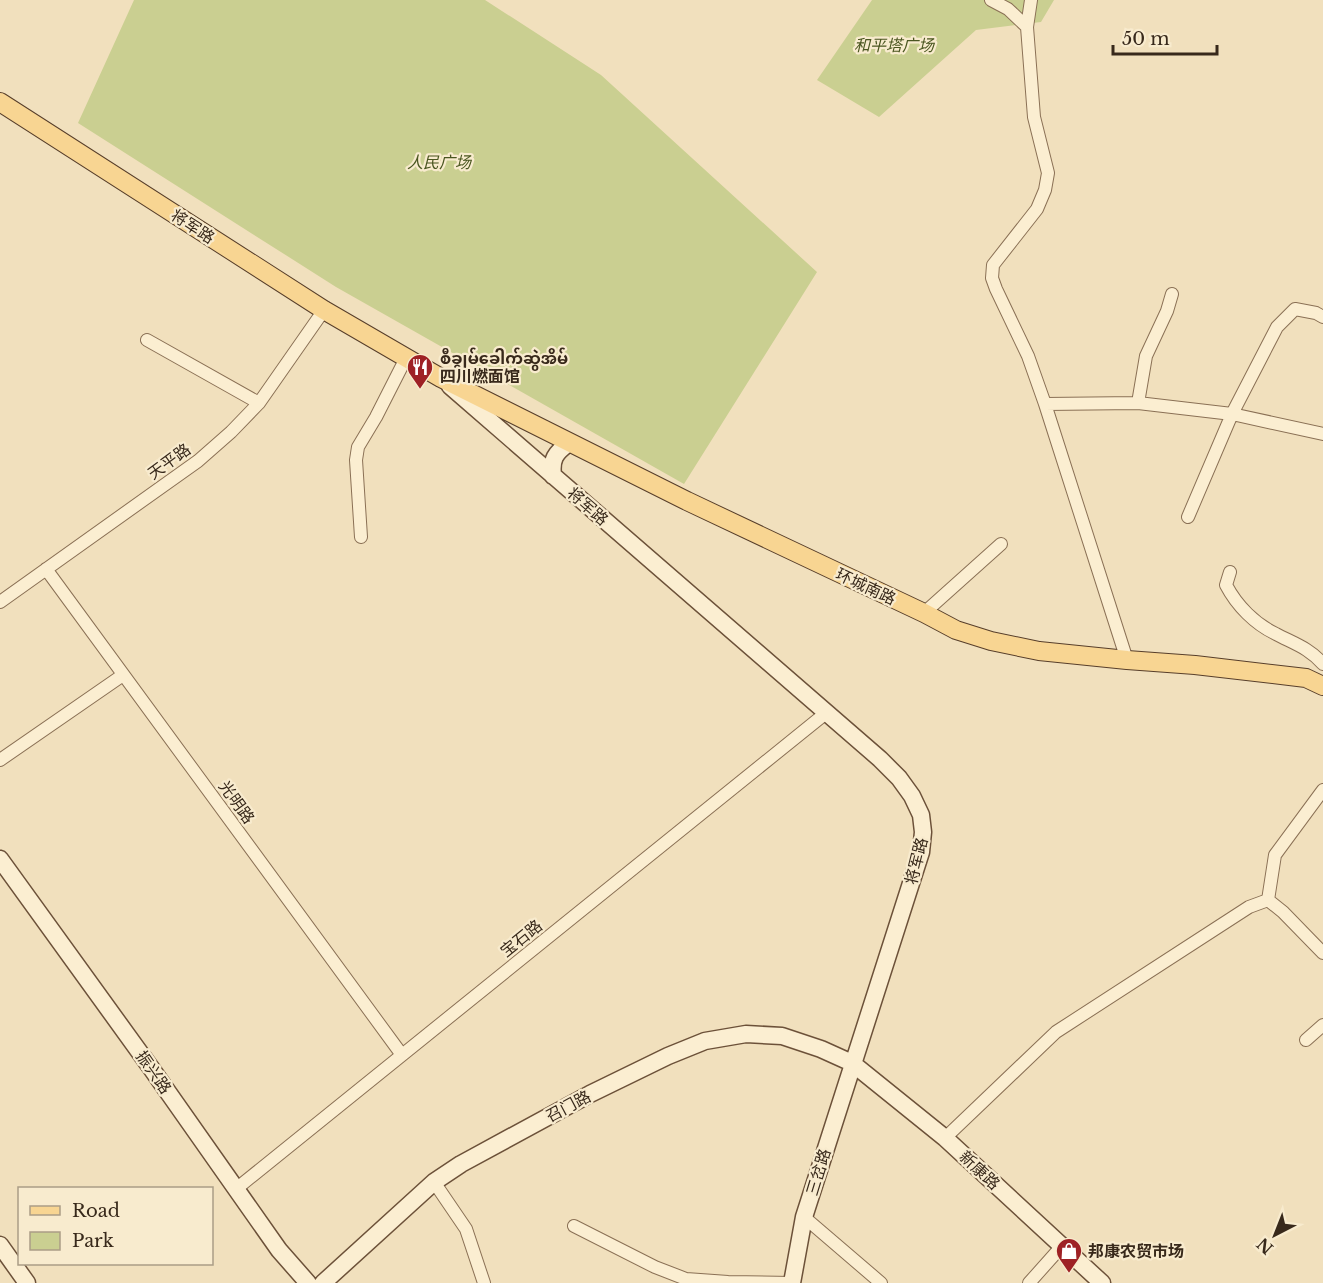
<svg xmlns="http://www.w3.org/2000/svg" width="1323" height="1283" viewBox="0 0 1323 1283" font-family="'Libre Baskerville','Noto Sans SC','Noto Sans Myanmar',serif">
<rect width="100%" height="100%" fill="#f1e0bd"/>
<path fill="#cacf91" d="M134 0H485L601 75 817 272 684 484 336 287 78 123Z
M872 0H1054L1041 22 976 30 879 117 817 80Z"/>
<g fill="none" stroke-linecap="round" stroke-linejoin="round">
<g stroke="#8a7055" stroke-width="14">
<path id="street" d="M991 0 1008 9 1027 27
M1031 0 1027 27 1034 117 1048 173 1045 190 1037 209 993 265 992 278 996 289 1028 356 1045 404 1127 660
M147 340 259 403
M1138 403 1146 356 1167 311 1172 294
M1045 404 1138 403 1232 414 1323 434
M1188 517 1232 414 1277 327 1295 309 1316 313 1323 317
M361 537 356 460 358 447 376 417 406 358
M46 569 402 1055
M1230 572 1226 585C1237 606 1255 624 1276 634 1295 644 1309 648 1323 664
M0 602 198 461 231 432 259 403 324 310
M924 613 1001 544
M0 760 123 675
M1268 900 1275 855 1323 790
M1268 900 1283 912 1323 953
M1306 1040 1323 1025
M945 1138 1056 1032 1249 907 1268 900
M434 1182 466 1229 484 1283
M236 1189 826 713
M804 1217 881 1283
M574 1226 655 1267 686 1279 728 1282 792 1283
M1029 1283 1062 1246"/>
</g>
<g stroke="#6c5139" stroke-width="19">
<path id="secondary" d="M450 386 880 759 899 778 912 796 921 815 923 832 921 852 804 1217 792 1283
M553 476C551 459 555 453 569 443
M0 859 151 1068 279 1250 308 1283
M0 1245 27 1283
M323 1283 434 1182 461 1164 590 1094 668 1056 705 1041 746 1034 782 1036 821 1049 852 1063 945 1138 1102 1283"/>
</g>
<g stroke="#573e2a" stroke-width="20">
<path id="primary" d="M0 102 324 310 441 378 687 501 924 613 956 630 991 641 1039 651 1127 660 1195 665 1306 678 1323 686"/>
</g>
<use href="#street" stroke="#fbeed1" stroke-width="12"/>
<use href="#secondary" stroke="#fbeed1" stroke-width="16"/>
<use href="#primary" stroke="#f8d592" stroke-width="18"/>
</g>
<defs>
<g id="restaurant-pin" transform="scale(1.35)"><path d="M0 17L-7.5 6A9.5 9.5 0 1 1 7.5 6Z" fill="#9e2125" stroke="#f8ebce"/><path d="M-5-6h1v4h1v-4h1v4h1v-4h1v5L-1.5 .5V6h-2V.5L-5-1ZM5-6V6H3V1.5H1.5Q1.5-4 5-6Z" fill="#fff"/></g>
<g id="shop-pin" transform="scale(1.35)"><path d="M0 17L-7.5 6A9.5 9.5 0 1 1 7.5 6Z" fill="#9e2125" stroke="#f8ebce"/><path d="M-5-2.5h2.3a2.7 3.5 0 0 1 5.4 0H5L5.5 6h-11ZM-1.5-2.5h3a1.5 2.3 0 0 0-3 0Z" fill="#fff"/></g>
</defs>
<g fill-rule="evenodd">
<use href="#restaurant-pin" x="420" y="367"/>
<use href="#shop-pin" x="1069" y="1251"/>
</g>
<g text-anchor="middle" stroke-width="4.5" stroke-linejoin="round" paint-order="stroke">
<g font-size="16" font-style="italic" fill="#4a5620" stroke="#f8ebce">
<text x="894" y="51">和平塔广场</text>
<text x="439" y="168">人民广场</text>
</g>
<g font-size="16" fill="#38291b" stroke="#f8ebce">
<text transform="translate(193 226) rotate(33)" y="6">将军路</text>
<text transform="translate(169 461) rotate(-36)" y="6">天平路</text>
<text transform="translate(588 506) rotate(41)" y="6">将军路</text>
<text transform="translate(866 586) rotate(25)" y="6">环城南路</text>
<text transform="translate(237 802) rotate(54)" y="6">光明路</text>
<text transform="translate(916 861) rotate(-76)" y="6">将军路</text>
<text transform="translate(521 938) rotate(-39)" y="6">宝石路</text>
<text transform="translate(154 1072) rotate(55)" y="6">振兴路</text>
<text transform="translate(568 1106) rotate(-28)" y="6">召门路</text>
<text transform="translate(980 1170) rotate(43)" y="6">新康路</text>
<text transform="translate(818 1172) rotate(-73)" y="6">三岔路</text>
</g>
<g font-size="16" font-weight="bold" fill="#38291b" stroke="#f8ebce" text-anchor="start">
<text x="440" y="364">စီချွမ်ခေါက်ဆွဲအိမ်<tspan x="440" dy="18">四川燃面馆</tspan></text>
<text x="1088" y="1257">邦康农贸市场</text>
</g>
</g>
<rect x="18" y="1187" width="195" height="78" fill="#f8ebce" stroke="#ab9d86" stroke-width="1.5"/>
<rect x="30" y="1206" width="30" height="9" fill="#f8d592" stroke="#ab9d86" stroke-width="1.5"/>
<text x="72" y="1217" font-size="18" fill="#38291b">Road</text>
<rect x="30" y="1232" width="30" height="18" fill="#cacf91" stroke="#ab9d86" stroke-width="1.5"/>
<text x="72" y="1247" font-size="18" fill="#38291b">Park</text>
<g transform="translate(1275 1235) rotate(222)" stroke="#f8ebce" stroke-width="4.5" paint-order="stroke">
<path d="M0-4.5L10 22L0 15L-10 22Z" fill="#38291b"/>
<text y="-9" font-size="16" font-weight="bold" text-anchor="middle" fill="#38291b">N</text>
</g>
<path d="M1113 45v9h104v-9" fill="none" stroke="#38291b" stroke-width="3"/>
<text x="1122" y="45" font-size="18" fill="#38291b" stroke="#f8ebce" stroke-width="4.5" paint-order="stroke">50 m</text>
</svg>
